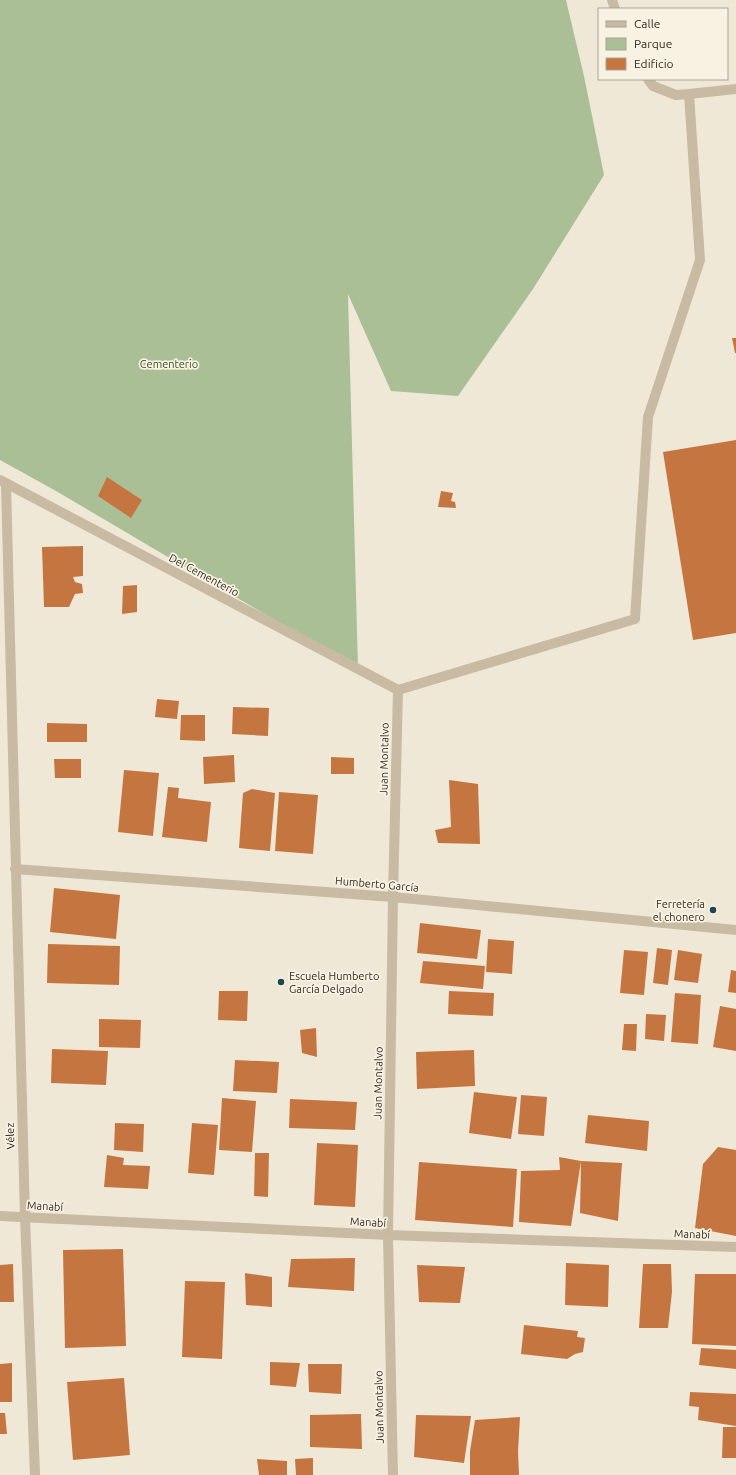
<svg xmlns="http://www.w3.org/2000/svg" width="736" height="1475" viewBox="0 0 736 1475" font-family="Ubuntu,sans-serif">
<rect width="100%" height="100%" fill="#f0e8d6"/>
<path fill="#abbf97" d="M0 0H566L584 76 604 175 533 289 458 396 391 391 348 294 358 669 56 491 0 460Z"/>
<path fill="#c57540" d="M732 338H736V353H735Z
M736 440V633L693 640 663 452Z
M107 477 142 500 131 518 98 496Z
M441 491 453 493 451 501 455 502 456 508 438 507Z
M83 546V576L73 577 75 582 82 584 83 593 75 594 69 607H44L42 547Z
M137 585V612L122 614 123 586Z
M157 699 179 701 177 719 155 717Z
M233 707 269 708 268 736 232 734Z
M181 715H205V741L180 740Z
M47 723 87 724V742H47Z
M234 755 235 782 204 784 203 757Z
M331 757 354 758V774H331Z
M54 759H81V778H55Z
M124 770 159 773 153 836 118 832Z
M449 780 478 784 480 844 438 843 435 830 451 827Z
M168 787 179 788 178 798 211 802 207 842 162 837Z
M252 789 275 793 270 851 239 848 243 793Z
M279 792 318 795 313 854 275 851Z
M54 888 120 895 116 939 50 932Z
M420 923 481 930 477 959 417 953Z
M488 939 514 941 512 974 486 972Z
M48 944 120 946 119 985 47 983Z
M657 948 672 950 668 985 653 983Z
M624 950 648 952 644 995 620 993Z
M678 950 702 954 698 983 674 980Z
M423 961 485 966 483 989 420 983Z
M731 970 736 971V993L728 992Z
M219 991H248L247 1021 218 1020Z
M449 991 494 993 493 1016 448 1014Z
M675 993 701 995 698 1044 671 1042Z
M720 1006 736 1009V1051L713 1047Z
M646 1014 666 1015 664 1041 645 1039Z
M99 1019 141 1020 140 1048 99 1047Z
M624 1024H637L636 1051 622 1050Z
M316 1028 317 1057 302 1053 300 1030Z
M52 1049 108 1051 106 1085 51 1083Z
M474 1050 475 1086 417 1089 416 1052Z
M235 1060 279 1062 277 1093 233 1091Z
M474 1092 517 1097 511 1139 469 1133Z
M521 1095 547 1097 544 1136 518 1134Z
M222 1098 256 1101 252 1152 219 1150Z
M290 1099 357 1102 355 1130 289 1128Z
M588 1115 649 1121 647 1151 585 1143Z
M115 1123 144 1124 143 1152 114 1150Z
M192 1123 218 1125 214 1175 188 1173Z
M317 1143 358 1145 355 1207 314 1205Z
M718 1147 736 1150V1236L695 1228 703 1164Z
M255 1153H269L268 1197 254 1196Z
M107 1155 124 1158 123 1165 150 1166 148 1189 104 1187Z
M559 1157 581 1161 622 1163 618 1221 580 1213 581 1161 571 1226 519 1222 521 1171 560 1170Z
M419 1162 517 1169 513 1227 415 1220Z
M123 1249 126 1346 65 1348 63 1250Z
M355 1258 354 1291 288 1287 291 1259Z
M566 1263 609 1265 608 1307 565 1305Z
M13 1264 14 1302H0V1265Z
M643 1264H671L672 1292 668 1328H639Z
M417 1265 465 1267 460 1303 419 1302Z
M245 1273 272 1277V1307L246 1305Z
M695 1274H736V1346L692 1344Z
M185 1281 225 1282 222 1359 182 1357Z
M524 1325 578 1331 577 1337 585 1338 583 1352 575 1354 567 1359 521 1354Z
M701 1348 736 1350V1369L699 1365Z
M270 1362 300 1363 296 1387 270 1385Z
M12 1363V1402H0V1364Z
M308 1364H342L341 1394 309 1392Z
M124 1378 130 1455 73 1460 67 1382Z
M690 1392 736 1394V1426L698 1420 699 1407 689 1406Z
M0 1413H5L7 1434H0Z
M361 1414 362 1449 310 1447V1415Z
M416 1415 471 1416 464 1463 414 1457Z
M520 1417 518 1451 519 1475H470V1451L475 1420Z
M723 1427H736V1458H722Z
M313 1458V1475H296L295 1459Z
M257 1459 287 1461V1475H259Z"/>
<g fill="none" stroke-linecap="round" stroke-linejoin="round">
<path stroke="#c8baa3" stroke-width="10" d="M612 0 615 9
M648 79 653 86 676 95 689 94
M0 480 398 690 635 619 648 417 700 260 689 94 736 89"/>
<path stroke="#c8baa3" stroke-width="10" d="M6 484 25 1217 35 1475
M15 869 393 897 736 930
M0 1216 388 1235 736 1247
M393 1475 388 1235 393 897 398 690"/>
</g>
<g fill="#1b4753" stroke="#f8f2e2" stroke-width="1.5">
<circle cx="713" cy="910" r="4"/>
<circle cx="281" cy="982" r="4"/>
</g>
<g text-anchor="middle" stroke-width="3.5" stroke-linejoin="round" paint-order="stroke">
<g font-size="11" fill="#3c5129" stroke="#f8f2e2">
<text x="169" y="368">Cementerio</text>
</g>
<g font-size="11" fill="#332b25" stroke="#f8f2e2">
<text transform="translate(204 575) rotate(28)" y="4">Del Cementerio</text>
<text transform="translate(384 759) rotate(-89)" y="4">Juan Montalvo</text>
<text transform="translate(377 884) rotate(5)" y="4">Humberto García</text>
<text transform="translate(378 1083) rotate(-89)" y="4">Juan Montalvo</text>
<text transform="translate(10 1136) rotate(-92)" y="4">Vélez</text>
<text transform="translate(45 1206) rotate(3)" y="4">Manabí</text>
<text transform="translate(368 1222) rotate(3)" y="4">Manabí</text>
<text transform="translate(692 1234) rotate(2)" y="4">Manabí</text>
<text transform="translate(379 1407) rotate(-91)" y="4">Juan Montalvo</text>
</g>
<g font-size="11" fill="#332b25" stroke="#f8f2e2" text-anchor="end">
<text x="705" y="908">Ferretería<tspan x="705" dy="13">el chonero</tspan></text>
<text x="289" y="980" text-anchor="start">Escuela Humberto<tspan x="289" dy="13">García Delgado</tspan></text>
</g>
</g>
<rect x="598" y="8" width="130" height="72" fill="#f8f2e2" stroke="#a9a296"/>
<rect x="606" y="21" width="20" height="6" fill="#c8baa3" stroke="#a9a296"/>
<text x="634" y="28" font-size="12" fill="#332b25">Calle</text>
<rect x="606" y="38" width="20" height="12" fill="#abbf97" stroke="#a9a296"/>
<text x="634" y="48" font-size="12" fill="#332b25">Parque</text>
<rect x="606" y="58" width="20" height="12" fill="#c57540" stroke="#a9a296"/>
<text x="634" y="68" font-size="12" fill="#332b25">Edificio</text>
</svg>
